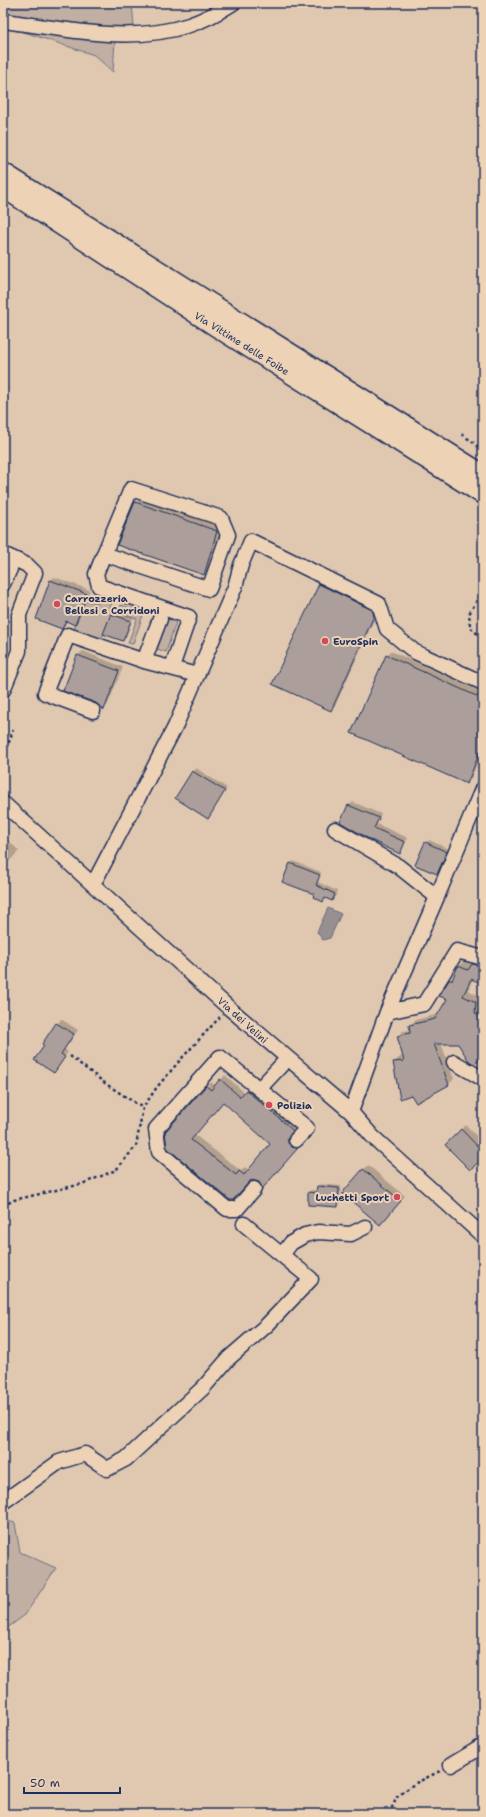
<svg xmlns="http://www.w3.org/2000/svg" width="486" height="1817" viewBox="0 0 486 1817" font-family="'Shantell Sans',sans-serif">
<rect width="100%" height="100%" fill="#e0c8b0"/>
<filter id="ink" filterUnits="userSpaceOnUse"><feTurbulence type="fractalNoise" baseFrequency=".025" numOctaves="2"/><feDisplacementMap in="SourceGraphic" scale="8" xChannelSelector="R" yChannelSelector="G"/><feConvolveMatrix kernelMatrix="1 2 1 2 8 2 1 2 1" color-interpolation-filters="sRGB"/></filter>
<g filter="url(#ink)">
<path fill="#c0afa2" stroke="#6e6f80" d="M3 3H132L134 26 115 40 113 72 94 55 27 33 3 28Z
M100 593 114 599 110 607 113 608 101 641 73 631 83 605 86 601 98 603Z
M121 605 144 612 133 644 128 643 137 619 118 612Z
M168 619 176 622 166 652 157 649Z
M3 1520 15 1523 20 1552 56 1568 25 1615 3 1631Z"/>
<path fill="#979092" stroke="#65697d" d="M328 908 341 914 330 938 323 940 317 932Z"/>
<path fill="#0003" fill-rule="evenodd" d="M140 499 221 527 208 569 204 574 135 503Z
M3 557 8 559 3 570Z
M54 577 90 590 78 621 74 624 67 621 62 628 37 618 51 580Z
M326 579 379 609 336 704 330 710 320 585Z
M115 611 133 618 126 637 123 640 105 633 112 614Z
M83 651 123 667 108 704 104 708 96 702 65 690 78 655Z
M391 651 483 693V749L471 779 467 783 386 656Z
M196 768 227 788 208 817 176 797Z
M353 802 381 814 377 824 408 838 400 852 349 806Z
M3 835 19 851 3 868Z
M429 840 449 849 440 870 437 873 426 843Z
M293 861 321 872 318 882 337 891 335 897 332 900 326 898 323 900 315 893 291 864Z
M479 959 483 960V983L473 979 468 990 481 997 480 1008 483 1010V1067L475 1062 458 1043H441L454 1079 449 1084 394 1062 400 1057 403 1056 398 1037 403 1031 410 1030V1026L415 1020 439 1014 448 999 450 980 455 976 459 966 464 961 473 965Z
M61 1019 78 1030 65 1049 68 1052 58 1067 43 1044Z
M225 1075 245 1093 251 1086 297 1125 292 1132V1137L301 1143 267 1183 251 1179 233 1200 166 1132 211 1082 216 1086ZM224 1101 271 1144 249 1170 245 1167 241 1171 195 1135Z
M483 1113V1120L480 1117Z
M466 1125 483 1143V1157L446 1145Z
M368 1165 405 1196 384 1219 343 1193Z
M320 1184 341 1186 340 1203 337 1206 309 1193 311 1190H317Z"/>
<path fill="#ac9f9b" stroke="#1b2f5e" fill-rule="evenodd" d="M135 502 217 531 204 575 117 545Z
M50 580 87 594 75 625 66 621 62 629 36 619Z
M319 584 372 610 374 616 331 711 272 684Z
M111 614 131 621 123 641 103 634Z
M77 655 119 671 104 710 96 703 63 691Z
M386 655 483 699V744L467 784 351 733Z
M192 771 225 791 208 819 175 798Z
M348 805 379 818 374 828 405 842 400 854 371 840 340 822Z
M425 842 447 852 437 874 415 865Z
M290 863 320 875 316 885 335 894 332 901 325 898 323 902 313 897 314 894 282 882Z
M472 964 483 966V984L471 979 463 996 476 1002 475 1013 483 1019V1057L474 1064 469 1061 458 1044H434L449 1085 416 1103 411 1095 400 1099 393 1062 404 1061 397 1036 410 1033 409 1025 435 1019 447 999 439 996 449 980H452L458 966 468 970Z
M56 1023 74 1034 61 1054 65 1057 54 1073 34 1060 44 1046 42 1044Z
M220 1079 240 1097 246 1090 287 1125 293 1131 288 1138V1143L291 1146 298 1148 262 1189 259 1182 251 1180 233 1200H230L167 1148 165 1132 206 1086 211 1090ZM223 1102 270 1144 244 1175 239 1171 236 1175 191 1140Z
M461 1129 483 1152V1158L470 1170 445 1145Z
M363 1169 401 1201 380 1225 342 1193Z
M317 1186 339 1188 338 1207 308 1205V1192L316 1193Z"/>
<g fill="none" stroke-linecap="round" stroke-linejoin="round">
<g stroke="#1b2f5e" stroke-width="17">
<path id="minor" d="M3 21C63 28 129 45 189 25 205 20 219 12 233 3
M3 554 27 565 35 573 19 615V651L3 690
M104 554 131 489 221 518 228 535 209 589 104 554 96 574 99 586 189 617 172 667
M3 584 10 569
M144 661 160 619
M93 711 45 693 68 635 144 661 197 675
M3 803 229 1008 351 1112 373 1137 483 1236
M335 829 398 866 437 897 387 1012 351 1112
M91 883 97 877 175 727 235 587 241 565 251 541 379 604 387 629 415 652 483 683
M437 897 483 787
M387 1012 424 1004 457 951 483 958
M454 1062 483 1079
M260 1088 287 1059
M254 1189 237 1209H227L159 1152 156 1129 220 1057 307 1128 296 1140
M282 1255 291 1243 305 1235 318 1232 351 1234 365 1227
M3 1502 59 1462 85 1454 107 1469 126 1459 203 1388 229 1358 267 1325 311 1279 244 1224
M451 1765 483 1746"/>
</g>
<g stroke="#1b2f5e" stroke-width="21">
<path id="major" d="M3 172 483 474
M3 188 222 331 483 495"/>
</g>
<path stroke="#1b2f5e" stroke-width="2.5" stroke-dasharray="3 3" stroke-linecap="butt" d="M462 434 483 450
M483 590 469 614 470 627 483 639
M3 760 13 730
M70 1056 106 1084 143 1108
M3 1206 14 1200 82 1184 116 1170 136 1146 143 1108 157 1087 182 1058 220 1017
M389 1814 397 1797 414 1784 440 1771"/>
<use href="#minor" stroke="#edd2b5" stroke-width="14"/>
<use href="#major" stroke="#edd2b5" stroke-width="18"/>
</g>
</g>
<g fill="#d1495b" stroke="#edd2b5" stroke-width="1.5">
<circle cx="57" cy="604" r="4"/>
<circle cx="325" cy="641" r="4"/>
<circle cx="269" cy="1105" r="4"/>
<circle cx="397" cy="1197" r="4"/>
</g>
<g text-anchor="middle" stroke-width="4" stroke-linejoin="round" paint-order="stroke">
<g font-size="10" fill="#1b2f5e" stroke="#edd2b5">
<text transform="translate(242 343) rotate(32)" y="4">Via Vittime delle Foibe</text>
<text transform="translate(243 1020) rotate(42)" y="4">Via dei Velini</text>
</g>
<g font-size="10" font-weight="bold" fill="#1b2f5e" stroke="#edd2b5" text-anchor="start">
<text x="65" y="602">Carrozzeria<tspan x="65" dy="12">Bellesi e Corridoni</tspan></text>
<text x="333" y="645">EuroSpin</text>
<text x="277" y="1109">Polizia</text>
<text x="389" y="1201" text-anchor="end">Luchetti Sport</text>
</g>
</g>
<rect width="486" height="1817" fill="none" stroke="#edd2b5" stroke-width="16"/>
<rect x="8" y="8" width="470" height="1801" fill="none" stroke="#1b2f5e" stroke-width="1.5" filter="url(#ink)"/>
<path d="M24 1787v6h96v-6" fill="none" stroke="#1b2f5e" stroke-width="2"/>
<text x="30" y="1787" font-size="12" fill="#1b2f5e" stroke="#edd2b5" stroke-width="3" paint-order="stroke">50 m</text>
</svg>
